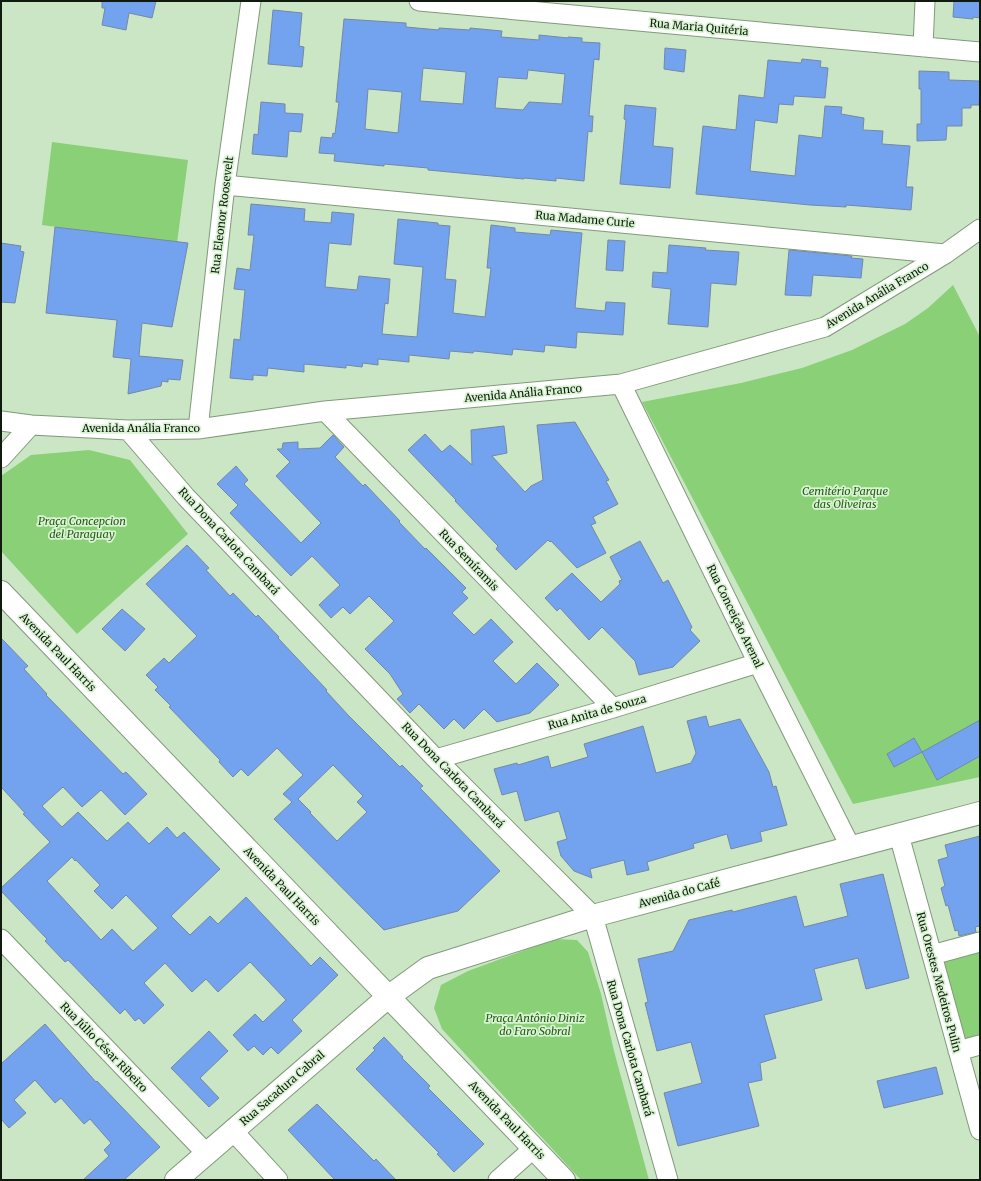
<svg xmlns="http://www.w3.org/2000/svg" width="981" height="1181" viewBox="0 0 981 1181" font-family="Merriweather,serif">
<rect width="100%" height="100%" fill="#cbe6c5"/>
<path fill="#89d077" d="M52 142 188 160 177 243 42 225Z
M953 285 980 337V777L853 804 642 402 741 383 802 368 852 350 905 324 928 308Z
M89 450 130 460 188 534 77 634 1 551V476L31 455Z
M555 939 577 940 588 952 601 994 614 1051 649 1180H581L442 1029 434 1008 441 985 468 971Z
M980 951V1036L963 1040 941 961Z"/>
<path fill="#73a3ee" stroke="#7388a7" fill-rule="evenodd" d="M102 1H156L152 18 129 13 126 30 102 25 105 8H102Z
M954 1H980V18L973 17V19L953 17Z
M273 10 302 13 299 46 304 47 302 67 268 64Z
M344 19 406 23V27L439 30V28L470 30V28L502 31 501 37 539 40V35L568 38V37L582 38V42L600 43 599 60 594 59 589 116H593L592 132 588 131 584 181 556 178V181L524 178V179L428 170V168L384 164V166L334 161 335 154 319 153 321 137 332 138 333 133 335 134 339 102H336ZM423 68 466 72 463 104 420 101ZM528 70 565 74 562 104 529 102 523 110 495 108 498 77 527 79ZM368 89 402 92 398 133 365 129Z
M665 48 686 50 684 72 664 69Z
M802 59 821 61 820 67 828 68 825 98 794 96 793 105 779 104 777 123 755 120 750 171 795 176 799 135 822 138 825 106 842 107 841 114 864 118 863 130 883 131 882 144 910 146 906 187H913L911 210 846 205V207L810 205 696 194 703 126 736 130 739 95 764 98 768 60 801 63Z
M919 71 949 72V80L980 81 979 105H971V108H962V126H947L946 140 917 141V124H921V89H919Z
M261 102 285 104V113L303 114 301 132 289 131 287 157 252 154 254 134 258 135Z
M625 105 656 108 653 146 673 148 670 188 620 184 626 120 624 119Z
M251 204 305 209 304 221 331 223 332 212 354 214 351 245 329 243 325 287 357 290 359 276 390 279 388 304 385 303 382 334 417 337 423 267 394 264 398 219 438 223V225L450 226 445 279 456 280 453 313 485 317 491 268H487L491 225 515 228V232L550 235 551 230 582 233 575 308 605 311 606 302 625 303 623 335 577 332 576 348 545 345 544 352 513 349 512 355 474 351 473 353 450 351 449 359 409 355V362L378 359V365L363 363 362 367 346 365V368L304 364V372L268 368 267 376 253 375V380L230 378 234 339 240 340 245 290 234 289 237 268 250 270 254 235H248Z
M55 227 188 243 172 327 142 323 139 356 183 360 180 380 168 379V382L162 381 161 386 128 394 131 359 113 357 117 320 46 313Z
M608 240 625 241 623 271 606 270Z
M1 243 21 246 20 251 24 252 15 303 1 302Z
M669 245 706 248 705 250 739 252 736 285 711 283 708 327 668 324 671 289 652 287 653 272 667 273Z
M789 250 852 256 851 258 863 259 861 278 813 275 811 296 785 295Z
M575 422 609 480 606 481 618 504 593 517 596 523 591 525 606 553 577 568 551 541 550 542 548 540 516 570 496 549 498 546 455 501 456 500 408 450 425 434 442 452 450 445 472 465 471 430 504 426 507 453 492 456 525 492 531 486 543 480 537 425Z
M333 435 344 447 335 457 363 486 365 484 400 521 399 522 425 549 426 548 466 588 462 592 468 598 452 613 474 635 491 619 513 642 493 661 516 684 537 663 559 685 530 713 497 722 484 709 464 729 454 719 444 729 419 704 410 713 397 699 403 694 390 674 365 649 394 621 369 596 350 614 343 607 331 618 319 605 340 585 312 556 291 576 230 513 238 505 217 484 236 466 248 480 244 484 301 543 321 523 276 476 290 462 277 449H282L283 443 298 442V449L320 448Z
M640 541 663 583 668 580 692 627 690 630 700 641 673 667 639 675 635 661 602 627 589 640 560 608 557 611 545 598 572 573 601 602 620 584 619 581 622 580 610 557Z
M187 545 209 568 206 570 230 596 233 593 256 617 258 615 279 637 278 638 327 690 326 691 348 715 400 767 402 765 423 786 420 788 500 871 458 911 384 930 274 819 292 802 283 794 303 775 277 748 248 776 241 769 233 777 219 762 220 760 169 707 171 706 155 690 158 687 146 675 164 658 169 663 197 636 146 584ZM333 765 363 796 357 802 367 812 337 841 310 813 311 812 298 799Z
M122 609 145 629 125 651 102 629Z
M1 638 28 666 24 669 47 694 46 695 123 774 126 772 147 794 125 815 101 790 82 807 63 787 42 806 62 827 78 812 107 841 128 822 149 844 167 827 177 838 184 832 220 869 171 916 190 935 210 916 218 924 246 897 311 966 320 957 338 975 292 1020 302 1031 278 1054 271 1047 263 1055 254 1046 248 1051 233 1035 255 1014 263 1022 286 1000 250 962 218 992 206 979 192 992 165 963 144 983 164 1005 144 1024 139 1018 135 1021 125 1009 120 1014 68 960 65 962 45 941 47 939 1 891V888L50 842 23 814 25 813 1 787ZM72 857 75 861 76 860 100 885 94 891 112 909 126 895 158 928 133 951 112 929 101 940 47 881Z
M706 716 709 727 740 719 769 772 773 787 776 786 787 825 760 832 762 841 731 849 727 834 693 844 694 848 647 862 649 870 627 875 624 860 590 869 592 878 574 871 561 856 557 842 567 839 559 811 525 821 517 791 502 795 494 769 517 763 518 765 548 756 551 768 588 757 584 744 643 726 656 773 691 763 696 753 687 721Z
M980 720V756L937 780 922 752Z
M914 738 922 752 894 767 887 754Z
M980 836V926L975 927 976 932 959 936 958 930 955 931 948 905 946 906 941 888 945 886 938 860 948 857 945 845Z
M883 874 909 978 866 989 858 958 814 969 822 1000 764 1015 776 1058 760 1063 762 1080 748 1083 759 1126 678 1146 664 1093 702 1083 691 1042 657 1051 645 1003 648 1002 638 959 673 951 689 920 732 910 733 912 796 896 804 927 848 916 840 884Z
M45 1024 96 1082 97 1081 160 1147 124 1180H83L109 1156 104 1150 111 1143 90 1119 84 1124 61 1098 55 1103 35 1080 14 1100 26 1113 9 1128 1 1119V1064Z
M209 1031 228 1051 200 1078 219 1098 209 1107 171 1068Z
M384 1037 403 1057 402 1058 430 1086 428 1088 484 1144 454 1172 437 1154 439 1153 356 1069 375 1050 373 1048Z
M936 1067 943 1094 884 1108 877 1081Z
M317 1104 374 1161 376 1159 396 1180H335L288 1130Z"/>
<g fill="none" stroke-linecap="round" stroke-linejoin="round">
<g stroke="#80997a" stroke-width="21">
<path id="street" d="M419 1 980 52
M923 47 925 1
M225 185 945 254
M621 384 758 663 850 846
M325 411 613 708
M1 421 31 425 128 430 198 429 325 411 621 384 825 327 945 254 980 229
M198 429 225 185 251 1
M128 430 186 497 436 759 593 916 668 1180
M1 458 31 425
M436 759 613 708 758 663
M899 835 980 1130
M1 939 207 1154
M932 955 980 942
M958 1051 980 1045
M233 1131 278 1180
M498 1180 534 1148"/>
</g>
<g stroke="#80997a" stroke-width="24">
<path id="secondary" d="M1 592 564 1180
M176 1180 388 997 428 968 593 916 980 813"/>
</g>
<use href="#street" stroke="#fff" stroke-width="19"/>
<use href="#secondary" stroke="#fff" stroke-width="22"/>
</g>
<g text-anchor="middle" stroke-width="3.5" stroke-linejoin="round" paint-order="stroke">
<g font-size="11" fill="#101a0e" stroke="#d8f4d2">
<text transform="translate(699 27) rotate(5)" y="4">Rua Maria Quitéria</text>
<text transform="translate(222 215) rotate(-83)" y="4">Rua Eleonor Roosevelt</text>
<text transform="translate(585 219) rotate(5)" y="4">Rua Madame Curie</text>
<text transform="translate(877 295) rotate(-31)" y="4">Avenida Anália Franco</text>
<text transform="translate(523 393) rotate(-5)" y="4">Avenida Anália Franco</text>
<text x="141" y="432">Avenida Anália Franco</text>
<text transform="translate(229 541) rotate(47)" y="4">Rua Dona Carlota Cambará</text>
<text transform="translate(469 560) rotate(46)" y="4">Rua Semíramis</text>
<text transform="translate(735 616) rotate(64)" y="4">Rua Conceição Arenal</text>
<text transform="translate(58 652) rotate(46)" y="4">Avenida Paul Harris</text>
<text transform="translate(597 712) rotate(-16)" y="4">Rua Anita de Souza</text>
<text transform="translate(453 775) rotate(46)" y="4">Rua Dona Carlota Cambará</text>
<text transform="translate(282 886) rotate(46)" y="4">Avenida Paul Harris</text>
<text transform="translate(679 893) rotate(-15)" y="4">Avenida do Café</text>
<text transform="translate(939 982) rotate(75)" y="4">Rua Orestes Medeiros Pulin</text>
<text transform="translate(104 1047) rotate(46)" y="4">Rua Júlio César Ribeiro</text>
<text transform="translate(630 1048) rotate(74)" y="4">Rua Dona Carlota Cambará</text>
<text transform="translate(282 1088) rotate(-41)" y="4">Rua Sacadura Cabral</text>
<text transform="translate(507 1120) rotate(46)" y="4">Avenida Paul Harris</text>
</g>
<g font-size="11" font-style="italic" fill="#255816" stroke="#d8f4d2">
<text x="845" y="495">Cemitério Parque<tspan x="845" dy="13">das Oliveiras</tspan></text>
<text x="82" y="525">Praça Concepcion<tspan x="82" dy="13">del Paraguay</tspan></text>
<text x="535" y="1022">Praça Antônio Diniz<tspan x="535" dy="13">do Faro Sobral</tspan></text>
</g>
</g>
<rect width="981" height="1181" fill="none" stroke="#101a0e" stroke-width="4"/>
</svg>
